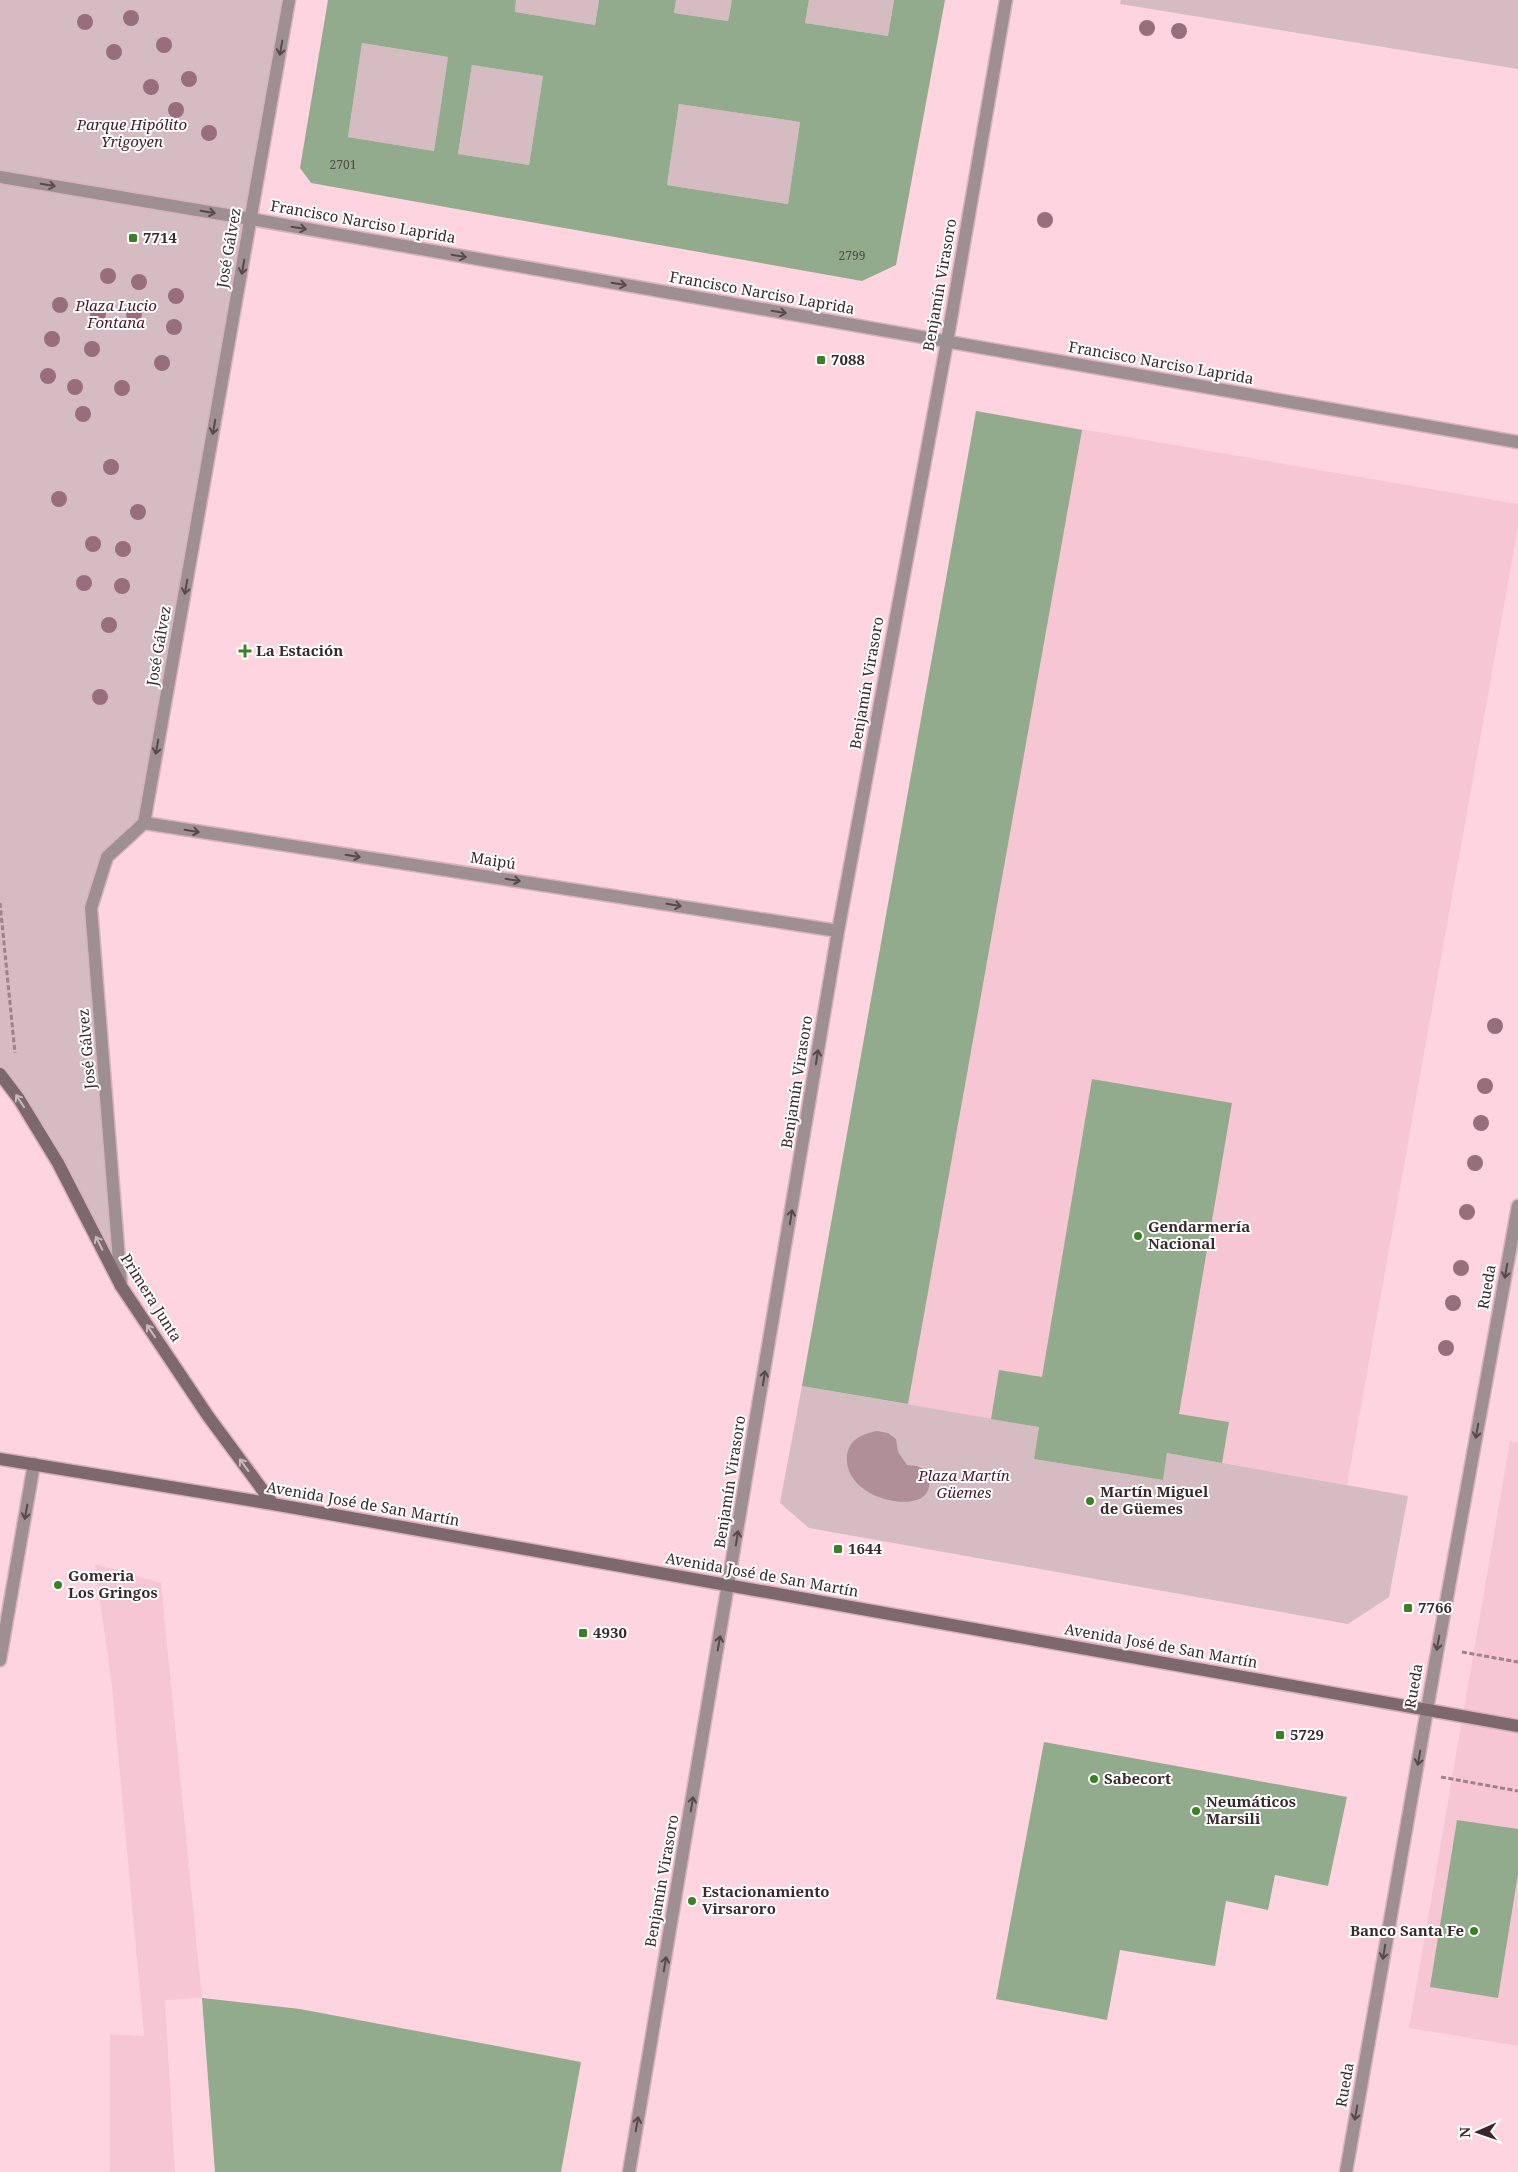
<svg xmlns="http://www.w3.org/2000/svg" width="1518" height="2172" viewBox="0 0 1518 2172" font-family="'Noto Serif',serif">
<rect width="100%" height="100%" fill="#fed4e1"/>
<path fill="#f7c6d5" d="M976 411 1518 504V527L1347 1485 1168 1453 1163 1480 1034 1459 1039 1427 802 1386Z
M1510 1441 1518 1442V2046L1409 2028Z
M95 1564 161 1583 202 1998 165 2000 175 2172H110V2034L144 2036 112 1687Z"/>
<path fill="#d5bcc3" d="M0 0H289L144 823 107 857 91 908 121 1286 58 1163 0 1074Z
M516 0H599L595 25 515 12Z
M676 0H732L728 21 674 13Z
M809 0H894L888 36 805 23Z
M1121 0H1518V69L1120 4Z
M362 43 448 57 434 151 348 137Z
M472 65 543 76 529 165 458 154Z
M679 104 800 122 788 204 667 185Z
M802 1386 1039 1427 1034 1459 1163 1480 1167 1453 1408 1496 1389 1597 1348 1624 809 1528 780 1503Z"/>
<path fill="#b08f99" d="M877 1431 888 1433 896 1439 898 1452 907 1465 917 1466 927 1471C928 1478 931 1484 928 1490 920 1515 842 1499 847 1455 850 1438 863 1434 877 1431Z"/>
<path fill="#93ab8d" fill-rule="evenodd" d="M328 0H516L515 12 595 25 599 0H676L674 13 728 21 732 0H809L805 23 888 36 894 0H945L896 265 862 281 311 183 300 168ZM362 43 448 57 434 151 348 137ZM472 65 543 76 529 165 458 154ZM679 104 800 122 788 204 667 185Z
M976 411 1082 430 908 1404 802 1386Z
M1092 1079 1232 1103 1179 1414 1229 1422 1222 1463 1167 1453 1163 1480 1034 1459 1039 1427 991 1419 999 1370 1042 1377Z
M1044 1742 1347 1797 1328 1886 1275 1875 1268 1910 1226 1901 1215 1966 1120 1950 1107 2020 996 1999Z
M1457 1820 1518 1829V1874L1498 1998 1430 1987Z
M202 1998 300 2009 581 2062 561 2172H215Z"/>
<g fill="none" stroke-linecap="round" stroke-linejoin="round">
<g stroke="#d7b2bd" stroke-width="15">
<path id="lane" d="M121 1286 91 908 107 857 144 823"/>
</g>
<g stroke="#d7b2bd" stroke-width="15">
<path id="street" d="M289 0 144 823 838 931
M0 177 251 219 1518 442
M0 1660 34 1464
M629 2172 838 931 947 342 1006 0
M1346 2172 1438 1647 1518 1206"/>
</g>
<g stroke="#d7b2bd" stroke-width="15">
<path id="secondary" d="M0 1074 19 1099 58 1163 121 1286 208 1416 273 1504
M0 1459 273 1504 1518 1726"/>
</g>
<path stroke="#9e818a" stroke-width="3" stroke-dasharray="5 2.5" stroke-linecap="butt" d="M0 903 15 1053
M1462 1652 1518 1662
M1441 1777 1518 1791"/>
<use href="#lane" stroke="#9e8f93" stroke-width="12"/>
<use href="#street" stroke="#9e8f93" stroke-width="12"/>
<use href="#secondary" stroke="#7d686e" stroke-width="12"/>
</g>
<g fill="#986d7c">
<circle cx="131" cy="18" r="8"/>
<circle cx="85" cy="22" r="8"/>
<circle cx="1147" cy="28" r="8"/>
<circle cx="1179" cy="31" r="8"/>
<circle cx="164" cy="45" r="8"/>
<circle cx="114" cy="52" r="8"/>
<circle cx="189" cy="79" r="8"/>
<circle cx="151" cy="87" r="8"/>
<circle cx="176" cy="110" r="8"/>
<circle cx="209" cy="133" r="8"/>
<circle cx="1045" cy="220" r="8"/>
<circle cx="108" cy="276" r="8"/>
<circle cx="139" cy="282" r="8"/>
<circle cx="176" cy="296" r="8"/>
<circle cx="60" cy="305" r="8"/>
<circle cx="98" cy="314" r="8"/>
<circle cx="134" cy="314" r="8"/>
<circle cx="174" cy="327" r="8"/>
<circle cx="52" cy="339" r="8"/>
<circle cx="92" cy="349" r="8"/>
<circle cx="162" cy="363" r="8"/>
<circle cx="48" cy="376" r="8"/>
<circle cx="75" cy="387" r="8"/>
<circle cx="122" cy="388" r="8"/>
<circle cx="83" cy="414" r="8"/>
<circle cx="111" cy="467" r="8"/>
<circle cx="59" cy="499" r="8"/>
<circle cx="138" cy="512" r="8"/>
<circle cx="93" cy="544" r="8"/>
<circle cx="123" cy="549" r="8"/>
<circle cx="84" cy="583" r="8"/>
<circle cx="122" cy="586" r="8"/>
<circle cx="109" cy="625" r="8"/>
<circle cx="100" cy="697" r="8"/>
<circle cx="1495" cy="1026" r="8"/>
<circle cx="1485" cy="1086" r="8"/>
<circle cx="1481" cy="1123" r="8"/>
<circle cx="1475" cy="1163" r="8"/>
<circle cx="1467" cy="1212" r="8"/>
<circle cx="1461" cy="1268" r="8"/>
<circle cx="1453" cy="1303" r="8"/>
<circle cx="1446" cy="1348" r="8"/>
</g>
<defs><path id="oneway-shaft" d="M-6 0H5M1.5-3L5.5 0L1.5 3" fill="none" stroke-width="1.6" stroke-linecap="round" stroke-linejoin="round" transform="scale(1.25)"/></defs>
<g stroke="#57484c">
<use href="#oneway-shaft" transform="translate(281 48) rotate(100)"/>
<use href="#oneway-shaft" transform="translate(48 185) rotate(10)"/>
<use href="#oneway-shaft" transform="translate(208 212) rotate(10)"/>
<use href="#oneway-shaft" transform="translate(299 228) rotate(10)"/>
<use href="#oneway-shaft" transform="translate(459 256) rotate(10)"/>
<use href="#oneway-shaft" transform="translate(243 267) rotate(100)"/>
<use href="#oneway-shaft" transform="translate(619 284) rotate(10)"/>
<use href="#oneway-shaft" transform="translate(779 312) rotate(10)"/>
<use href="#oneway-shaft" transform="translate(214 427) rotate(100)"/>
<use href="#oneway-shaft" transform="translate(186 587) rotate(100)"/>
<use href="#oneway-shaft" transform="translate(157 747) rotate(100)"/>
<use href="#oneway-shaft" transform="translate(192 831) rotate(9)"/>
<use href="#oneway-shaft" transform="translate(353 856) rotate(9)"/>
<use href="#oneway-shaft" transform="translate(513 880) rotate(9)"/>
<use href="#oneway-shaft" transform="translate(674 905) rotate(9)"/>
<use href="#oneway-shaft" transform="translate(817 1057) rotate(-81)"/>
<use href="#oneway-shaft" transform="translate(791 1217) rotate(-81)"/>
<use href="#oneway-shaft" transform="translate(1506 1271) rotate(100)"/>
<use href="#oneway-shaft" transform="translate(764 1378) rotate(-81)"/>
<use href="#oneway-shaft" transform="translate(1477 1431) rotate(100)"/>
<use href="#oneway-shaft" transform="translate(26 1512) rotate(100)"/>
<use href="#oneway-shaft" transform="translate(737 1538) rotate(-81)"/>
<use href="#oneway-shaft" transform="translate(719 1643) rotate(-80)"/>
<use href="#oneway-shaft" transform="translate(1438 1643) rotate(100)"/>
<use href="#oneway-shaft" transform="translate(1419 1758) rotate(100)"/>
<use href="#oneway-shaft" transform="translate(692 1804) rotate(-80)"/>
<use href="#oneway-shaft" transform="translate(1384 1952) rotate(100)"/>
<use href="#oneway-shaft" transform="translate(665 1964) rotate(-80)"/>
<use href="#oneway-shaft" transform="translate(1356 2113) rotate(100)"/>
<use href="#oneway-shaft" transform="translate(637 2124) rotate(-80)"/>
</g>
<g stroke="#c4bbbe">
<use href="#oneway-shaft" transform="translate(20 1101) rotate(-124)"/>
<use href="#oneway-shaft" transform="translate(99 1243) rotate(-117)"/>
<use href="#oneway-shaft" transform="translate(151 1331) rotate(-124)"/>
<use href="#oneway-shaft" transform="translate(244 1465) rotate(-126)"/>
</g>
<g fill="#3a8126" stroke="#fff" stroke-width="2">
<rect x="128" y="233" width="10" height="10" rx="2.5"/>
<rect x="816" y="355" width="10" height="10" rx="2.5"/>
<path d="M242.5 643.5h5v5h5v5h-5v5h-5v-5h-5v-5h5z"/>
<circle cx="1138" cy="1236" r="5"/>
<circle cx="1090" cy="1501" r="5"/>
<rect x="833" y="1544" width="10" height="10" rx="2.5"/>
<circle cx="58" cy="1585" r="5"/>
<rect x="1403" y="1603" width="10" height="10" rx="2.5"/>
<rect x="578" y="1628" width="10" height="10" rx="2.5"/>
<rect x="1275" y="1730" width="10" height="10" rx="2.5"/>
<circle cx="1094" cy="1779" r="5"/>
<circle cx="1196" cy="1811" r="5"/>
<circle cx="692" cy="1901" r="5"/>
<circle cx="1474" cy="1931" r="5"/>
</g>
<g text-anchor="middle" stroke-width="4" stroke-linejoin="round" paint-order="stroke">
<g font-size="12" fill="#504a46">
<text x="343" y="169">2701</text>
<text x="852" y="260">2799</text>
</g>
<g font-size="15" font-style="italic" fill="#451829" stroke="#fff">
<text x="132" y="130">Parque Hipólito<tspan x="132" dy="17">Yrigoyen</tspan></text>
<text x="116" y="311">Plaza Lucio<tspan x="116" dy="17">Fontana</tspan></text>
<text x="964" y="1481">Plaza Martín<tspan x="964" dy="17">Güemes</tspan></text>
</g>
<g font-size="15" fill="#39292e" stroke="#fff">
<text transform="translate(363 222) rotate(10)" y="5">Francisco Narciso Laprida</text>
<text transform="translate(229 248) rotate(-80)" y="5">José Gálvez</text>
<text transform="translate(940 285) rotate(-80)" y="5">Benjamín Virasoro</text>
<text transform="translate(762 293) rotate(10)" y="5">Francisco Narciso Laprida</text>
<text transform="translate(1161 363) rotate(10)" y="5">Francisco Narciso Laprida</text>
<text transform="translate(159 646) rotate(-80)" y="5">José Gálvez</text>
<text transform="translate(867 683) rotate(-80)" y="5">Benjamín Virasoro</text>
<text transform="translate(493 861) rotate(9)" y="5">Maipú</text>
<text transform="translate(87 1049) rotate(-95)" y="5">José Gálvez</text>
<text transform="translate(797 1082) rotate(-81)" y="5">Benjamín Virasoro</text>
<text transform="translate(1487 1287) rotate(-80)" y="5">Rueda</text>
<text transform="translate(151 1298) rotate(58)" y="5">Primera Junta</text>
<text transform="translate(730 1482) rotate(-81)" y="5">Benjamín Virasoro</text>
<text transform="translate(363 1504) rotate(10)" y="5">Avenida José de San Martín</text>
<text transform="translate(762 1575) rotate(10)" y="5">Avenida José de San Martín</text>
<text transform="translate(1161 1646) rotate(10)" y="5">Avenida José de San Martín</text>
<text transform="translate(1414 1686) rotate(-80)" y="5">Rueda</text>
<text transform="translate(662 1881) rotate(-80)" y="5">Benjamín Virasoro</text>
<text transform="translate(1345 2085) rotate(-80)" y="5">Rueda</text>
</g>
<g font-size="15" font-weight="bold" fill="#39292e" stroke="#fff" text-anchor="start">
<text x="143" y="243">7714</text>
<text x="831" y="365">7088</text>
<text x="256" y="656">La Estación</text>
<text x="1148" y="1232">Gendarmería<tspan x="1148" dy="17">Nacional</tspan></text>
<text x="1100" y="1497">Martín Miguel<tspan x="1100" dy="17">de Güemes</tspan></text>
<text x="848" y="1554">1644</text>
<text x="68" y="1581">Gomeria<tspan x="68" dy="17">Los Gringos</tspan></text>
<text x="1418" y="1613">7766</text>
<text x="593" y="1638">4930</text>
<text x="1290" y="1740">5729</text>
<text x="1104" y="1784">Sabecort</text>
<text x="1206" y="1807">Neumáticos<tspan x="1206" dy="17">Marsili</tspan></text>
<text x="702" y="1897">Estacionamiento<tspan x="702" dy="17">Virsaroro</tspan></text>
<text x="1464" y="1936" text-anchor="end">Banco Santa Fe</text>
</g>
</g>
<g transform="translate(1478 2132) rotate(268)" stroke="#ffffff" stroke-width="4" paint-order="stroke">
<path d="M0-4L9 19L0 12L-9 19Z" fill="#39292e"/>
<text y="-8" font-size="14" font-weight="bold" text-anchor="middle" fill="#39292e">N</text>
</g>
</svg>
